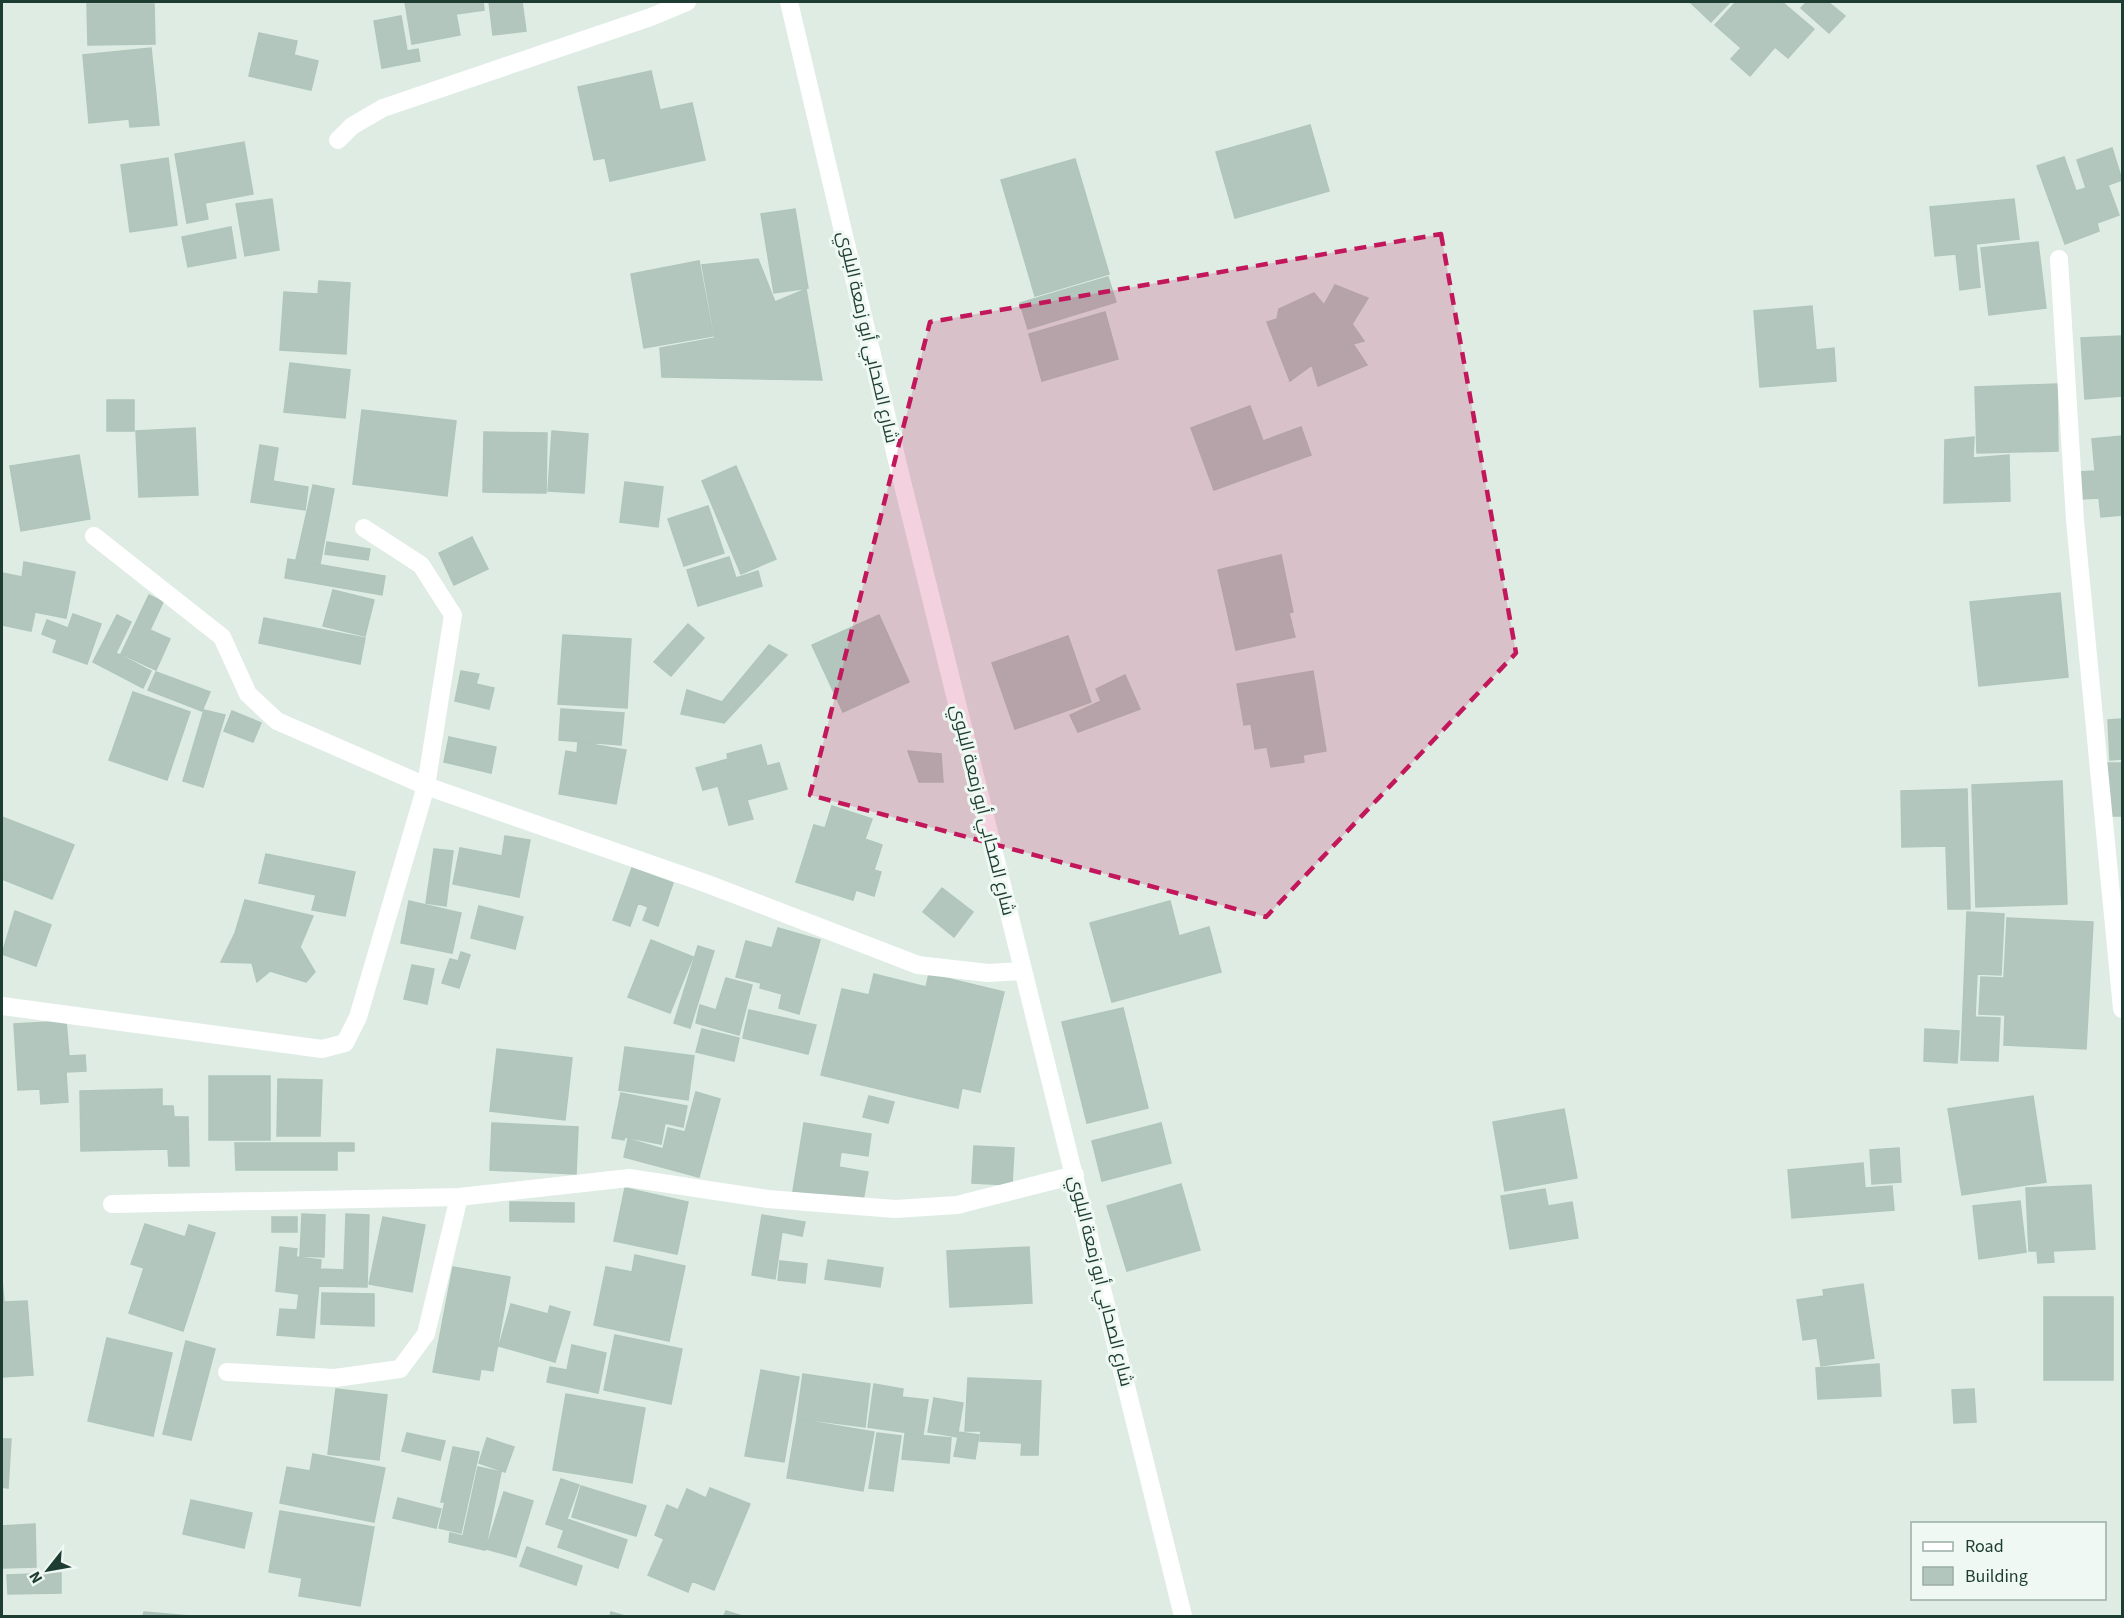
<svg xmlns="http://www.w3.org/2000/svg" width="2124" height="1618" viewBox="0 0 2124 1618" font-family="'Source Sans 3',Cairo,sans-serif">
<rect width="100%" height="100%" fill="#deece4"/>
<path fill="#b3c6bd" stroke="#b0c6bb" stroke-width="1.5" d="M405 2H483L484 10 456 14 460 35 412 44Z
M489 2H522L526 31 493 35Z
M1690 2H1730L1711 22Z
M1736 2H1782L1814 29 1788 58 1775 47 1750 76 1731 59 1741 48 1715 25Z
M1807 2H1828L1845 16 1829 33 1801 8Z
M87 4H154L155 44 88 45Z
M401 16 407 51 418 49 420 61 382 68 374 21Z
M259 33 297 41 294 55 318 61 311 90 249 76Z
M151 48 159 125 130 127 129 119 89 123 83 55Z
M651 71 660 110 692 103 705 160 610 181 605 158 594 160 578 87Z
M1310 125 1329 191 1235 218 1216 152Z
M244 142 253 194 205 203 208 219 187 223 175 154Z
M2112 148 2122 180 2108 185 2119 215 2097 223 2099 231 2065 244 2037 166 2064 157 2076 191 2086 188 2077 160Z
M168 158 177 225 130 232 121 165Z
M1075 159 1109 274 1035 296 1001 180Z
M272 199 279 250 245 256 236 204Z
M2014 199 2019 239 1976 244 1980 287 1960 290 1956 254 1935 256 1930 207Z
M795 209 808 288 774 293 761 214Z
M231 227 236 258 188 267 182 237Z
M2038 242 2046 308 1989 315 1981 248Z
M758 259 775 302 806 289 822 380 662 377 660 348 715 338 702 265Z
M699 261 713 336 644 348 631 274Z
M1108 277 1116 302 1028 329 1020 303Z
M319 281 350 283 346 354 280 350 284 292 318 294Z
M1335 285 1368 298 1352 324 1364 341 1353 344 1367 365 1318 386 1312 365 1290 381 1267 322 1277 319 1279 309 1314 293 1324 305Z
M1812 306 1816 350 1834 348 1836 381 1760 387 1754 311Z
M1105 312 1118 359 1042 381 1029 334Z
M2122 336V396L2085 399 2081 338Z
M290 363 350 370 345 418 284 412Z
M2057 384 2058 451 1977 453 1975 387Z
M107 400H134V431H107Z
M1250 406 1263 441 1301 427 1311 455 1214 490 1191 428Z
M362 410 456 421 447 496 353 484Z
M195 428 198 495 139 497 136 431Z
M552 431 588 434 584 493 548 491Z
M484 432 547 433 546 493 483 492Z
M2122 436V515L2101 517 2099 498 2081 499 2079 472 2095 471 2092 439Z
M1974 437 1973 458 2009 455 2010 501 1944 503 1945 440Z
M260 445 278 448 273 481 308 487 305 510 251 502Z
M79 455 90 519 21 531 10 466Z
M736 466 776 559 741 574 702 481Z
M625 482 663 487 658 527 620 522Z
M313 485 334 489 320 564 296 560Z
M708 506 724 553 684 566 668 519Z
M472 537 488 569 454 585 439 553Z
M327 542 370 549 368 560 325 554Z
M1281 555 1293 612 1289 613 1295 637 1236 650 1218 570Z
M729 557 736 578 758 571 762 586 698 606 687 570Z
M288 559 385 576 382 595 285 578Z
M24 562 75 572 66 618 35 612 31 631 2 625V573L22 577Z
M333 590 374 600 365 636 323 626Z
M2060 593 2068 677 1979 686 1970 602Z
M149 595 163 602 150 630 170 639 156 670 121 654Z
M73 614 101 624 87 664 53 652 57 640 42 634 47 620 68 628Z
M117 615 131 622 116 653 151 671 143 688 93 662Z
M879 615 909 682 843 712 812 645Z
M264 618 365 638 360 664 259 643Z
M688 624 704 638 671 676 654 662Z
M563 635 631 639 627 708 558 704Z
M1068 636 1091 702 1015 729 992 663Z
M769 645 787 655 724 723 681 714 687 690 722 702Z
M461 671 479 674 476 684 494 688 489 709 455 701Z
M1313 671 1326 751 1303 755 1304 762 1271 767 1267 747 1255 749 1251 724 1244 725 1237 684Z
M156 672 210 692 202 711 148 690Z
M1125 675 1140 709 1078 732 1070 715 1101 701 1096 689Z
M133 692 190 712 167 780 109 760Z
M561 709 624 713 621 745 559 740Z
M204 710 225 715 203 787 183 781Z
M232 711 261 723 253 742 224 731Z
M2122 719V759L2110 760 2108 720Z
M449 737 496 747 491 773 444 762Z
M578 742 626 750 616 804 559 794 566 751 577 753Z
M761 745 767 766 779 763 787 789 747 800 753 819 729 825 718 786 703 790 696 768 728 759 727 754Z
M908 751 941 754 943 782H919Z
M2106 763H2122V816H2106Z
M2062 781 2067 904 1976 907 1972 785Z
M1967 789 1970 909H1948L1946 846 1902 847 1901 791Z
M832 806 872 819 865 839 882 845 874 870 881 872 874 896 856 890 853 900 796 882 814 825 825 828Z
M2 817 74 845 52 899 2 879Z
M505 836 530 840 519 897 453 884 460 848 502 856Z
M434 849 453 851 446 906 426 903Z
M266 854 355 872 345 916 312 910 316 895 259 883Z
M632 868 673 883 658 926 643 920 648 907 638 903 630 926 613 920Z
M942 888 973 912 954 937 923 912Z
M245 900 313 916 300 947 315 972 306 982 270 971 257 982 252 963 221 962 235 933Z
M409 901 461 913 452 953 401 943Z
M1170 901 1179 936 1209 927 1221 972 1112 1002 1090 923Z
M479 906 523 917 515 949 471 938Z
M15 911 51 925 36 966 2 954Z
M1967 912 2004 914 2001 975 1977 974 1975 1017 2000 1018 1998 1061 1961 1060Z
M2007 918 2093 922 2086 1049 2004 1045 2005 1015 1979 1014 1981 977 2004 978Z
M778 928 820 940 799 1014 779 1008 782 994 760 988 761 983 736 977 746 941 772 948Z
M651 940 693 957 670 1013 628 997Z
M698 946 714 951 690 1028 674 1023Z
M461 952 470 955 459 988 442 983 450 959 458 961Z
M412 965 434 969 427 1004 404 999Z
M874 974 926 987 929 974 1004 992 980 1092 962 1088 958 1108 821 1075 842 989 869 995Z
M726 978 752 985 739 1035 696 1023 700 1005 716 1010Z
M1123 1008 1148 1108 1087 1123 1062 1022Z
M749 1010 816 1025 808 1054 743 1038Z
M66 1021 69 1056 85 1055 86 1071 66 1072 68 1102 41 1104 40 1089 18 1090 14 1024Z
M702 1029 739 1038 734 1061 696 1052Z
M1925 1029 1959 1031 1957 1063 1924 1061Z
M625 1047 694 1056 688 1100 619 1090Z
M497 1049 572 1058 565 1120 490 1111Z
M209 1076H270V1140H209Z
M278 1079 322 1080 320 1136H277Z
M162 1089V1106H173L174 1117H188L189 1166H169L168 1149 81 1151 80 1091Z
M696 1092 720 1099 699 1177 624 1157 628 1139 663 1149 668 1128 685 1132Z
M621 1093 687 1106 683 1127 665 1123 661 1144 625 1137 624 1140 612 1138Z
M869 1096 894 1102 888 1123 863 1117Z
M2033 1096 2046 1182 1962 1195 1948 1109Z
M1564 1109 1577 1178 1505 1191 1493 1122Z
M492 1123 578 1127 576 1174 490 1170Z
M804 1123 871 1134 868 1156 841 1152 839 1167 868 1172 863 1201 793 1191Z
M1161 1123 1171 1163 1102 1181 1092 1141Z
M235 1143H354V1151H337V1170H236Z
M974 1146 1014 1148 1012 1185 972 1183Z
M1899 1148 1901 1182 1872 1184 1870 1150Z
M1863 1163 1865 1188 1892 1186 1894 1210 1792 1218 1788 1170Z
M1181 1184 1200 1250 1127 1271 1107 1206Z
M2091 1185 2095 1249 2053 1251 2054 1262 2038 1263 2037 1251H2029L2026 1188Z
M625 1188 688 1202 677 1254 614 1241Z
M1545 1189 1548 1206 1572 1202 1578 1238 1510 1249 1501 1196Z
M2020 1201 2026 1252 1979 1259 1973 1206Z
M510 1202 574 1203V1222L510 1221Z
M302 1214 325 1215 324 1257 300 1256Z
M346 1214 369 1215 367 1287 320 1286 321 1269 344 1270Z
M762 1215 805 1222 802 1236 782 1232 775 1279 752 1275Z
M272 1217H297V1232H272Z
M383 1217 425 1225 412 1292 369 1284Z
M145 1224 185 1237 189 1225 215 1233 183 1331 129 1313 144 1268 131 1264Z
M280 1247 297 1249 296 1257 321 1260 314 1338 277 1335 280 1309 297 1310 299 1294 276 1291Z
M1029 1247 1032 1303 950 1307 947 1251Z
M635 1255 685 1266 669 1341 594 1325 606 1267 632 1272Z
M828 1260 883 1268 880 1287 825 1279Z
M780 1261 807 1264 805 1283 778 1280Z
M453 1267 510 1277 493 1371 481 1369 479 1380 433 1372Z
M2 1280 4 1302 27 1301 33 1375 2 1377Z
M1863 1284 1874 1358 1821 1366 1817 1338 1803 1340 1797 1300 1824 1296 1823 1290Z
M322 1293 374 1294V1326L321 1324Z
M2044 1297H2113V1380H2044Z
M511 1304 548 1314 550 1306 570 1312 555 1362 499 1346Z
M615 1335 682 1349 671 1404 604 1390Z
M107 1338 172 1353 153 1436 88 1421Z
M186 1341 215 1349 191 1440 163 1434Z
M572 1345 606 1353 598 1393 547 1382 550 1367 567 1370Z
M1879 1364 1881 1396 1818 1399 1816 1368Z
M761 1370 799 1377 784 1462 745 1456Z
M803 1374 870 1384 865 1427 797 1418Z
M968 1378 1041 1381 1038 1455H1021L1022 1443 980 1441 981 1431H965Z
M874 1384 903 1389 902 1397 928 1400 923 1435 868 1427Z
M336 1389 387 1395 379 1460 328 1454Z
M1974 1389 1976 1422 1954 1423 1952 1390Z
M566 1394 645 1408 632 1483 553 1470Z
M934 1398 963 1403 958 1432 979 1435 975 1459 954 1456 958 1437 928 1432Z
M797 1419 874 1432 863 1491 787 1478Z
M407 1433 445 1441 440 1460 402 1451Z
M877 1433 901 1436 893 1491 869 1488Z
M905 1434 951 1438 949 1463 902 1459Z
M487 1438 514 1447 505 1472 479 1463Z
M2 1439H11L8 1488 2 1487Z
M453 1447 479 1452 461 1533 439 1528 445 1502H441Z
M313 1454 385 1468 374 1522 280 1503 287 1467 310 1471Z
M478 1467 501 1472 485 1550 449 1542 450 1533 463 1536Z
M561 1479 579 1485 567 1519 627 1540 618 1568 558 1547 564 1530 546 1524Z
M581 1486 646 1506 636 1536 572 1517Z
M710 1488 750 1504 714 1590 692 1581 688 1592 648 1575 664 1539 655 1535 667 1505 678 1510 687 1489 706 1498Z
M504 1492 533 1501 516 1557 486 1549Z
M398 1498 441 1509 436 1528 393 1518Z
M191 1500 252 1513 244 1548 183 1534Z
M280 1511 374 1527 360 1606 299 1596 302 1578 269 1572Z
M35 1524 36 1567 2 1568V1526Z
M527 1547 582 1566 576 1585 520 1566Z
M61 1573V1593L8 1594 7 1575Z
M726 1611 742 1616H724Z
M144 1612 190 1616H143Z
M611 1612 625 1616H610Z"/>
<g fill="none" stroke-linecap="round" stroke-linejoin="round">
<path stroke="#fff" stroke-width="18" d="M789 2 899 469 1183 1616
M338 140 352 126 383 108 651 17 687 2
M2059 259 2075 520 2122 1009
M94 536 222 637 248 694 277 721 426 786 705 883 918 965 988 973 1023 971
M2 1006 322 1049 345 1043 358 1017 426 786 453 615 421 565 364 528
M112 1204 459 1197 629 1178 768 1199 895 1209 957 1205 1075 1175
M227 1372 335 1378 400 1369 426 1334 459 1197"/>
</g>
<path fill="#c2185b" fill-opacity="0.2" stroke="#c2185b" stroke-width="4.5" stroke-dasharray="12 8" stroke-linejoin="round" d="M1441 234 1516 653 1266 917 810 795 930 322Z"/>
<g text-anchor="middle" stroke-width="6" stroke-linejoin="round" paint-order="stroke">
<g font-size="18" fill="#1e3d32" stroke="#eff8f3">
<text transform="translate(868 337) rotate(77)" y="6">شارع الصحابي أبو زمعة البلوي</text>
<text transform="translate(983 810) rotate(76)" y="6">شارع الصحابي أبو زمعة البلوي</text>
<text transform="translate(1101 1281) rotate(76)" y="6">شارع الصحابي أبو زمعة البلوي</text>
</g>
</g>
<rect width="2124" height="1618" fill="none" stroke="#1e3d32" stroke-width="6"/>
<rect x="1911" y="1522" width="195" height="78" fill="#eff8f3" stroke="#9bada6" stroke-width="1.5"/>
<rect x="1923" y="1542" width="30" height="9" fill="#ffffff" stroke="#9bada6" stroke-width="1.5"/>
<text x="1965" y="1552" font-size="18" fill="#1e3d32">Road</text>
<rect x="1923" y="1567" width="30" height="18" fill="#b3c6bd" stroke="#9bada6" stroke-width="1.5"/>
<text x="1965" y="1582" font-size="18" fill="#1e3d32">Building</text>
<g transform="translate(48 1570) rotate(239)" stroke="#eff8f3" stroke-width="4.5" paint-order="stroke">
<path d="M0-4.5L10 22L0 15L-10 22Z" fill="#1e3d32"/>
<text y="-9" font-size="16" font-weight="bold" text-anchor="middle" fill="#1e3d32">N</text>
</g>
</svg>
